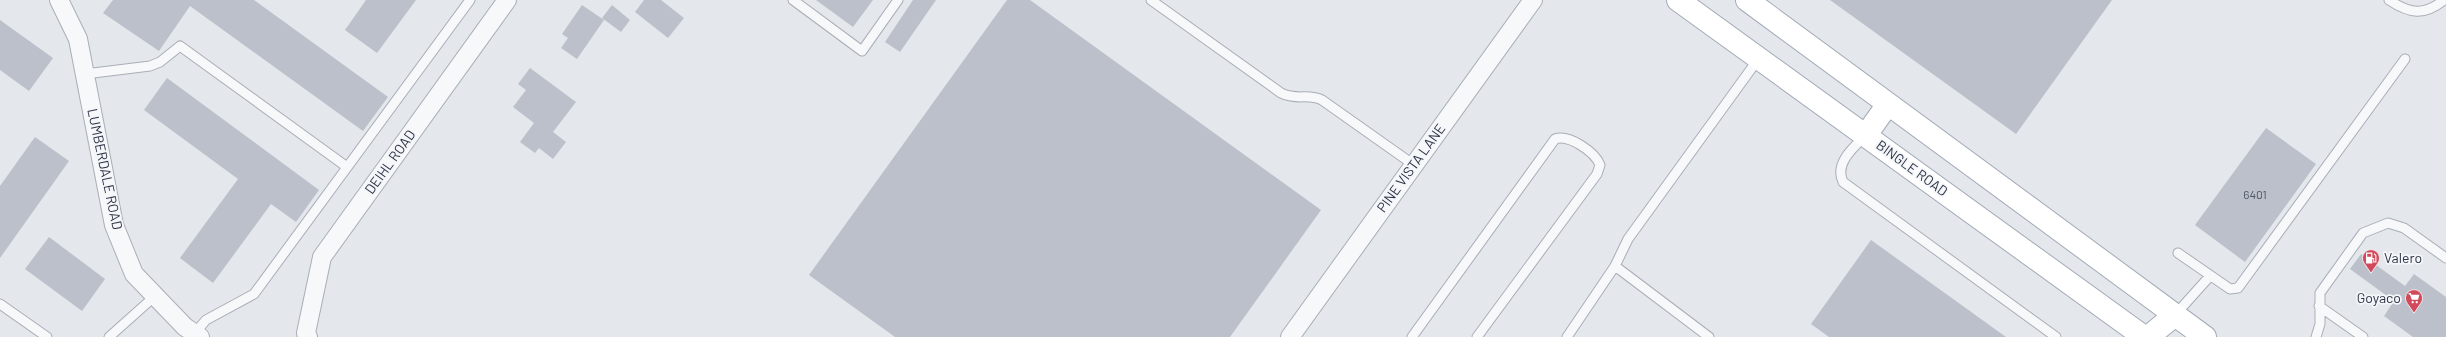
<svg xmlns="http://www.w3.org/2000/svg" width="2446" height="337" viewBox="0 0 2446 337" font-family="Barlow,sans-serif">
<rect width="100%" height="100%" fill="#e4e7ec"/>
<path fill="#bbc0ca" d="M113 0H254L388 97 363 131 190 6 159 51 103 13Z
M366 0H416L377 53 345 30Z
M644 0H661L684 18 668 38 635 12Z
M816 0H873L853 27Z
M913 0H936L900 52 885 42Z
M1007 0H1030L1321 210 1230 337H895L809 275Z
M1830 0H2112L2016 134Z
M582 5 604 20 577 59 561 48 568 38 562 34Z
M612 5 630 20 621 32 602 18Z
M0 20 53 58 29 91 0 70Z
M530 68 576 102 553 132 566 142 553 159 539 148 535 153 520 142 534 123 513 107 526 90 518 84Z
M167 78 319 190 296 222 271 204 213 283 180 258 238 179 144 110Z
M2266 128 2316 164 2245 262 2195 225Z
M35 137 69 161 0 258V186Z
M49 237 105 279 82 311 25 269Z
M1871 240 2006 337H1829L1811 324Z
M2361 254 2405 286 2414 274 2446 297V337H2413L2384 316 2394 301 2350 269Z"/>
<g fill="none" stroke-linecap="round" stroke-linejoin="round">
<g stroke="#a9aeb7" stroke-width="11">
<path id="service" d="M793 0 862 51 898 0
M1151 0 1281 93C1297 101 1308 93 1322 100L1414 165
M2389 0C2410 14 2424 16 2444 0
M85 74 150 66 160 62 180 46 347 167
M1866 135C1854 147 1834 163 1843 182L2056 337
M2178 253 2230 289 2238 288 2405 59
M1615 266 1709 337
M0 304 47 337
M2319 306 2363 337
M2175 315 2210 276
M195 333 206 320 254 294 470 0
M109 337 155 296
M1412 337 1555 139C1569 134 1595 152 1600 165L1597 174 1477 337
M1567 337 1615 266 1628 239 1759 58
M2316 337 2320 324V293L2363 233 2388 223 2404 228 2446 258"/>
</g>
<g stroke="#a9aeb7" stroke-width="20">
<path id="minor" d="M59 0 78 39 114 225 134 274 185 327 200 337
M308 337 306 333 322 257 507 0
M1290 337 1533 0"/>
</g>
<g stroke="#a3abb8" stroke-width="24">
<path id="primary" d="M1678 0 2144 337
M1747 0 2205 337
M1866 135 1888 104
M2148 337 2175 315"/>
</g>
<use href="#service" stroke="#f7f8fa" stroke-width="9"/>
<use href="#minor" stroke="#f7f8fa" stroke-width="18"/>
<use href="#primary" stroke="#fff" stroke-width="22"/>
</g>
<defs>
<g id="fuel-pin" transform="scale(0.9)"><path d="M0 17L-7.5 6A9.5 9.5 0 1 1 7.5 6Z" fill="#d1495b" stroke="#f4f6f9"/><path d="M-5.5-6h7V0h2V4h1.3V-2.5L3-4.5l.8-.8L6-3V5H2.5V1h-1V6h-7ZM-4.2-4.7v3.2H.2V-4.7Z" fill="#fff"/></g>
<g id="supermarket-pin" transform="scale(0.9)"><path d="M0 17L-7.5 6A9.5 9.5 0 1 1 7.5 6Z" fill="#d1495b" stroke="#f4f6f9"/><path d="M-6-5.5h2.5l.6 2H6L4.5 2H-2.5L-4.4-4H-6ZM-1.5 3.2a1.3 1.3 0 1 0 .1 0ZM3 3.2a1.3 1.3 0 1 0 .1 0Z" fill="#fff"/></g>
</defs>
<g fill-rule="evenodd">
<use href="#fuel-pin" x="2371" y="258"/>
<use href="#supermarket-pin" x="2414" y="298"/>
</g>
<g text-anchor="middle" stroke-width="3.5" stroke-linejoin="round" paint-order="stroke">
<g font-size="12" fill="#4f5766">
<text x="2255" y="199">6401</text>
</g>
<g font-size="14" fill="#2b3445" stroke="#f4f6f9">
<text transform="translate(390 162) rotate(-54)" y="5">DEIHL ROAD</text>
<text transform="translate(1411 168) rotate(-54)" y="5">PINE VISTA LANE</text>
<text transform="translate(1912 168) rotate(36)" y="5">BINGLE ROAD</text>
<text transform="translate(105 169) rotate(78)" y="5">LUMBERDALE ROAD</text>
</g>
<g font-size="14" fill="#2b3445" stroke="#f4f6f9" text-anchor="start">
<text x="2384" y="263">Valero</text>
<text x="2401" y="303" text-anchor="end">Goyaco</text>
</g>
</g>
</svg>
